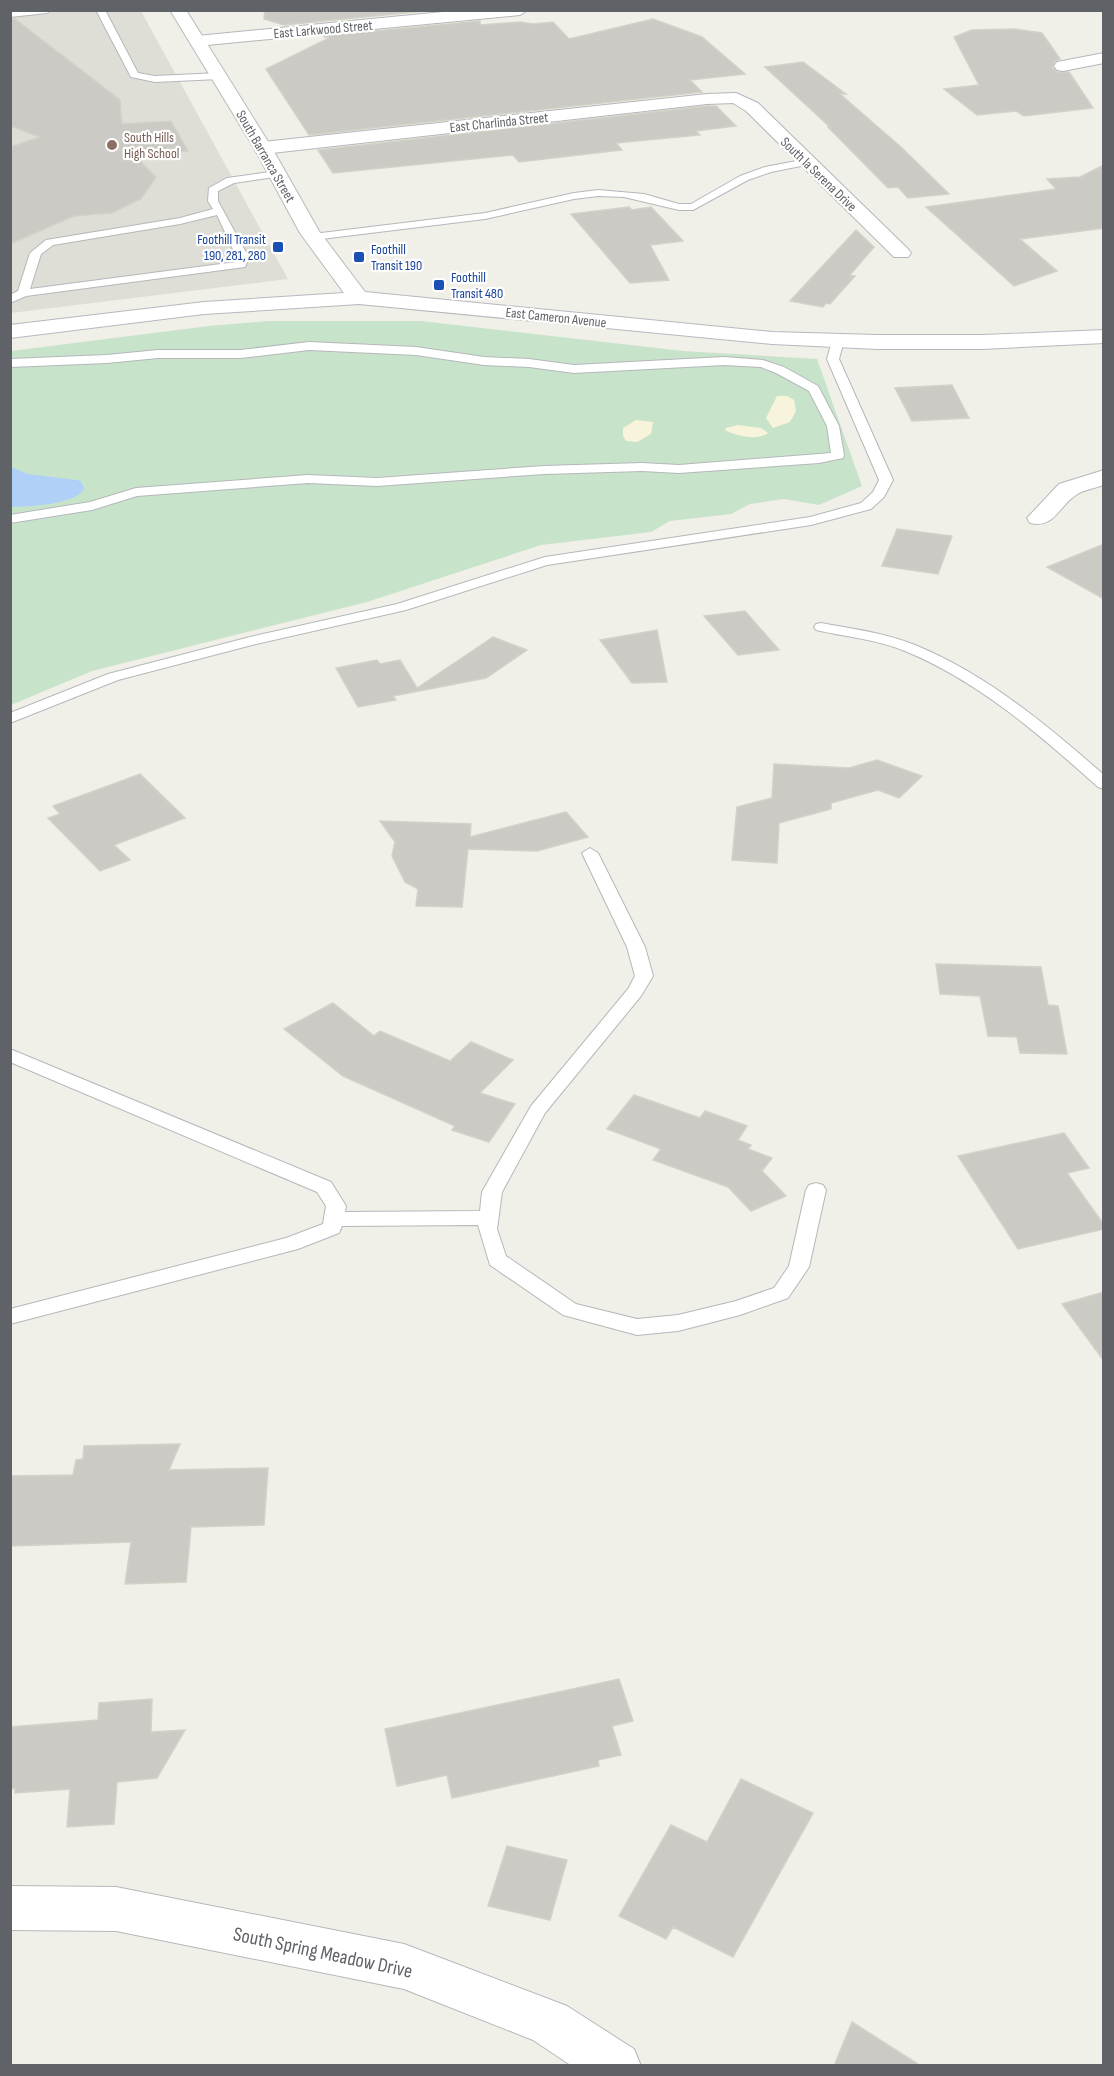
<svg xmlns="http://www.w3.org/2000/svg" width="1114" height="2076" viewBox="0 0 1114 2076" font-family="'Sofia Sans Condensed',sans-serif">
<rect width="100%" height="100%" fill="#f0efe8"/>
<path fill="#dfded6" d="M10 11H141L288 279 11 313Z"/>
<path fill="#c7e4cb" d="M269 321H421L683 351 817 359 862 486 819 505 784 499 750 504 731 514 670 521 651 532 541 545 367 602 92 671 11 705V351L209 326Z"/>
<path fill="#f8f4db" d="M777 396H787L794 400 796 411 790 422 773 428 766 418Z
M636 420 653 422 651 434 637 442 626 441 623 436V428Z
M738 425 761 428 768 433C758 441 736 436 725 430L726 428Z"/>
<path fill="#b1d0f7" d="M11 467 28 474 76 480 81 481 84 489C76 504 29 507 11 507Z"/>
<path fill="#cbcac4" stroke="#d4d1c7" stroke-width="1.5" d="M265 10H435L284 25 264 19Z
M10 19H15L120 100 122 124 171 121 188 151 136 157 156 177 141 199 112 213 74 216 10 244V147L40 137 10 126Z
M653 19 702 37 745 74 690 80 702 92 309 135 266 69 329 38 323 36 480 21V25L520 22 533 24 553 22 569 39Z
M1015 29 1042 33 1060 59 1055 61 1052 67 1057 72H1069L1093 108 1024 116 1016 111 977 115 944 89 979 85 954 37 972 30Z
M803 62 846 94H840L902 148 949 194 908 198 898 187 888 188 828 127H830L765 67Z
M707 106H716L736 126 696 131 700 135 616 143 622 150 519 162 513 155 333 173 318 150Z
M1104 165V228L1020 239 1057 271 1014 286 926 207 1056 189 1047 179 1080 177Z
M629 207 632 210 651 207 683 241 650 245 669 280 630 283 571 214Z
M856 230 874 247 850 275 855 276 830 304 826 303 823 307 790 301Z
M952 385 969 418 912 421 895 388Z
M897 529 952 536 938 574 882 566Z
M1104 544V599L1047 567Z
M745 611 779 650 738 655 704 616Z
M657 630 667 682 632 683 600 640Z
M493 637 527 650 486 678 393 696 396 700 358 707 336 668 377 660 380 664 400 660 417 688Z
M877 760 922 776 899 798 878 790 831 803V809L779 823 777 863 732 860 737 807 772 798 774 764 849 768Z
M140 774 185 818 114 845 130 860 100 871 48 818 60 814 53 806Z
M566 812 588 837 537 851 468 849 462 907 416 906 418 889 405 882 392 856 395 842 380 821 471 824 470 837Z
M936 964 1041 967 1048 1005 1058 1006 1067 1054 1020 1053 1017 1037 988 1036 980 996 940 994Z
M333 1003 374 1036 380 1031 450 1061 471 1042 513 1060 480 1093 515 1104 489 1142 452 1130 455 1126 343 1076 284 1029Z
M634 1095 700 1118 705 1111 747 1126 738 1140 751 1145 748 1149 772 1158 762 1171 786 1196 751 1211 728 1187 653 1160 661 1149 607 1129Z
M1064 1133 1089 1168 1067 1173 1104 1225V1229L1018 1249 958 1156Z
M1104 1292V1361L1062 1304Z
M180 1444 169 1470 268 1468 264 1525 191 1527 186 1582 125 1584 131 1542 10 1546V1476L73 1475 76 1460 83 1459 84 1446Z
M619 1679 633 1721 612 1726 621 1755 598 1760 599 1766 452 1798 447 1775 397 1786 385 1729Z
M152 1699 151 1732 185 1730 157 1778 117 1782 114 1824 67 1827 70 1789 15 1793V1788L10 1789V1727L98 1720 99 1703Z
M741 1779 813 1813 733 1957 673 1927 666 1939 619 1916 671 1825 707 1842Z
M507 1846 567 1860 550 1920 488 1906Z
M852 2022 921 2066H834Z"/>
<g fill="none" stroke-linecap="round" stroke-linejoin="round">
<g stroke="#b5b7bb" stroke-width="2">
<path id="service" d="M51 10 47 13 10 17V11Z
M96 10H105L138 73 155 76 219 73 224 76 219 79 155 82 131 77Z
M807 159 811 160V164L771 172 748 180 693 210H679L624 197 598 196 574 199 485 219 313 240 308 237 313 234 485 213 574 193 598 190 644 194 679 204H691L740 176 765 167Z
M277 171 281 172V176L234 183 218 191V201L249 258 245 267 26 296 10 303V295L18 291 30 253 46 240 180 218 213 209 208 201 209 188 227 178ZM217 215 237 258 236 262 30 289 41 254 53 245 180 224Z
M838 337 844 341 839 359 893 480 884 497 871 509 811 525 547 565 406 610 252 645 118 680 10 723V713L108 674 250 637 397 604 545 557 810 517 861 503 873 492 879 480 827 359 832 341Z
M309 342 416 347 484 357 529 359 574 365 724 357 763 360 784 367 818 386 839 426 844 455 843 458 819 463 679 473 642 471 544 474 377 486 308 483 137 496 92 510 10 523V515L90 502 136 488 308 475 377 478 544 466 642 463 679 465 831 453 827 426 809 391 776 373 761 367 724 365 574 373 529 367 484 365 416 355 309 350 240 358H158L107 363 10 367V359L107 355 158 350H240Z
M821 623C853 629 885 633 915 645 986 674 1047 725 1104 775V789L1098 787C1040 735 978 681 905 651 876 639 846 637 816 630L814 627 816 624Z
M590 848 598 853 645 947 653 976 641 996 545 1113 502 1192 497 1229 506 1256 576 1304 637 1319 678 1315 736 1301 774 1288 789 1266 806 1190 809 1185 816 1183 823 1185 826 1190 809 1267 788 1298 740 1315 678 1331 637 1335 563 1315 490 1265 478 1225 342 1226 339 1233 298 1249 10 1324V1309L286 1238 323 1224 326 1206 317 1192 10 1062V1049L331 1182 346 1206 345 1212 480 1211 482 1192 531 1106 628 989 635 976 627 947 582 853Z"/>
</g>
<g stroke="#b5b7bb" stroke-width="2">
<path id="minor" d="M463 10H528L520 15 197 46 189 41 197 36Z
M1104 53V63L1063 71 1057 70 1054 66 1057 62Z
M736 93 758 103 908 249 911 253 908 257H894L746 111 733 103 707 104 263 154 256 152 254 148 256 144 263 142 707 94Z
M1104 470V485C1095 488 1083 490 1076 495 1059 506 1054 529 1030 523L1027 518 1059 484Z
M10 1886 116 1887 404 1944 567 2006 634 2049 641 2066H572L533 2040 404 1989 116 1931 10 1930Z"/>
</g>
<g stroke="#b6b9be" stroke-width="2">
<path id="secondary" d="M170 10H186L272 148 319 231 365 292 772 332 877 335H983L1104 330V343L983 349H877L772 344 359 304 204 314 10 338V325L204 302 344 293 300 233 254 148Z"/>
</g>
<use href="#service" fill="#fff" fill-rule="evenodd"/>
<use href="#minor" fill="#fff" fill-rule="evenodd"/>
<use href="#secondary" fill="#fff" fill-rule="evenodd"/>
</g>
<circle fill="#8d6e63" stroke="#fff" stroke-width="2" cx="112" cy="145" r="6"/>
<g fill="#1a4fb4" stroke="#fff" stroke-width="2">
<rect x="272" y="241" width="12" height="12" rx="3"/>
<rect x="353" y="251" width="12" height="12" rx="3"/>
<rect x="433" y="279" width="12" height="12" rx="3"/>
</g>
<g text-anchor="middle" stroke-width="4.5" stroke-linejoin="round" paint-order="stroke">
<g font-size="14" fill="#5f6267" stroke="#fff">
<text transform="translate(323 29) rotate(-5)" y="5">East Larkwood Street</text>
<text transform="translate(499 122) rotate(-6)" y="5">East Charlinda Street</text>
<text transform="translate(266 156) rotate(60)" y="5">South Barranca Street</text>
<text transform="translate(819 174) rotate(44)" y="5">South la Serena Drive</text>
<text transform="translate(556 317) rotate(6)" y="5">East Cameron Avenue</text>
</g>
<g font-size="14" fill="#785e54" stroke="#fff" text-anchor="start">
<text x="124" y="142">South Hills<tspan x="124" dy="16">High School</tspan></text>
</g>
<g font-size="14" fill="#164399" stroke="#fff" text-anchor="start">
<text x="266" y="244" text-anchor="end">Foothill Transit<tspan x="266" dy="16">190, 281, 280</tspan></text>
<text x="371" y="254">Foothill<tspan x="371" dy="16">Transit 190</tspan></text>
<text x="451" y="282">Foothill<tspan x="451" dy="16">Transit 480</tspan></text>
</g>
<g font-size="20" fill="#5f6267" stroke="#fff">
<text transform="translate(323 1952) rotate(12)" y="7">South Spring Meadow Drive</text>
</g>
</g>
<rect width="1114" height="2076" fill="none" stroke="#5f6267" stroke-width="24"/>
</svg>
